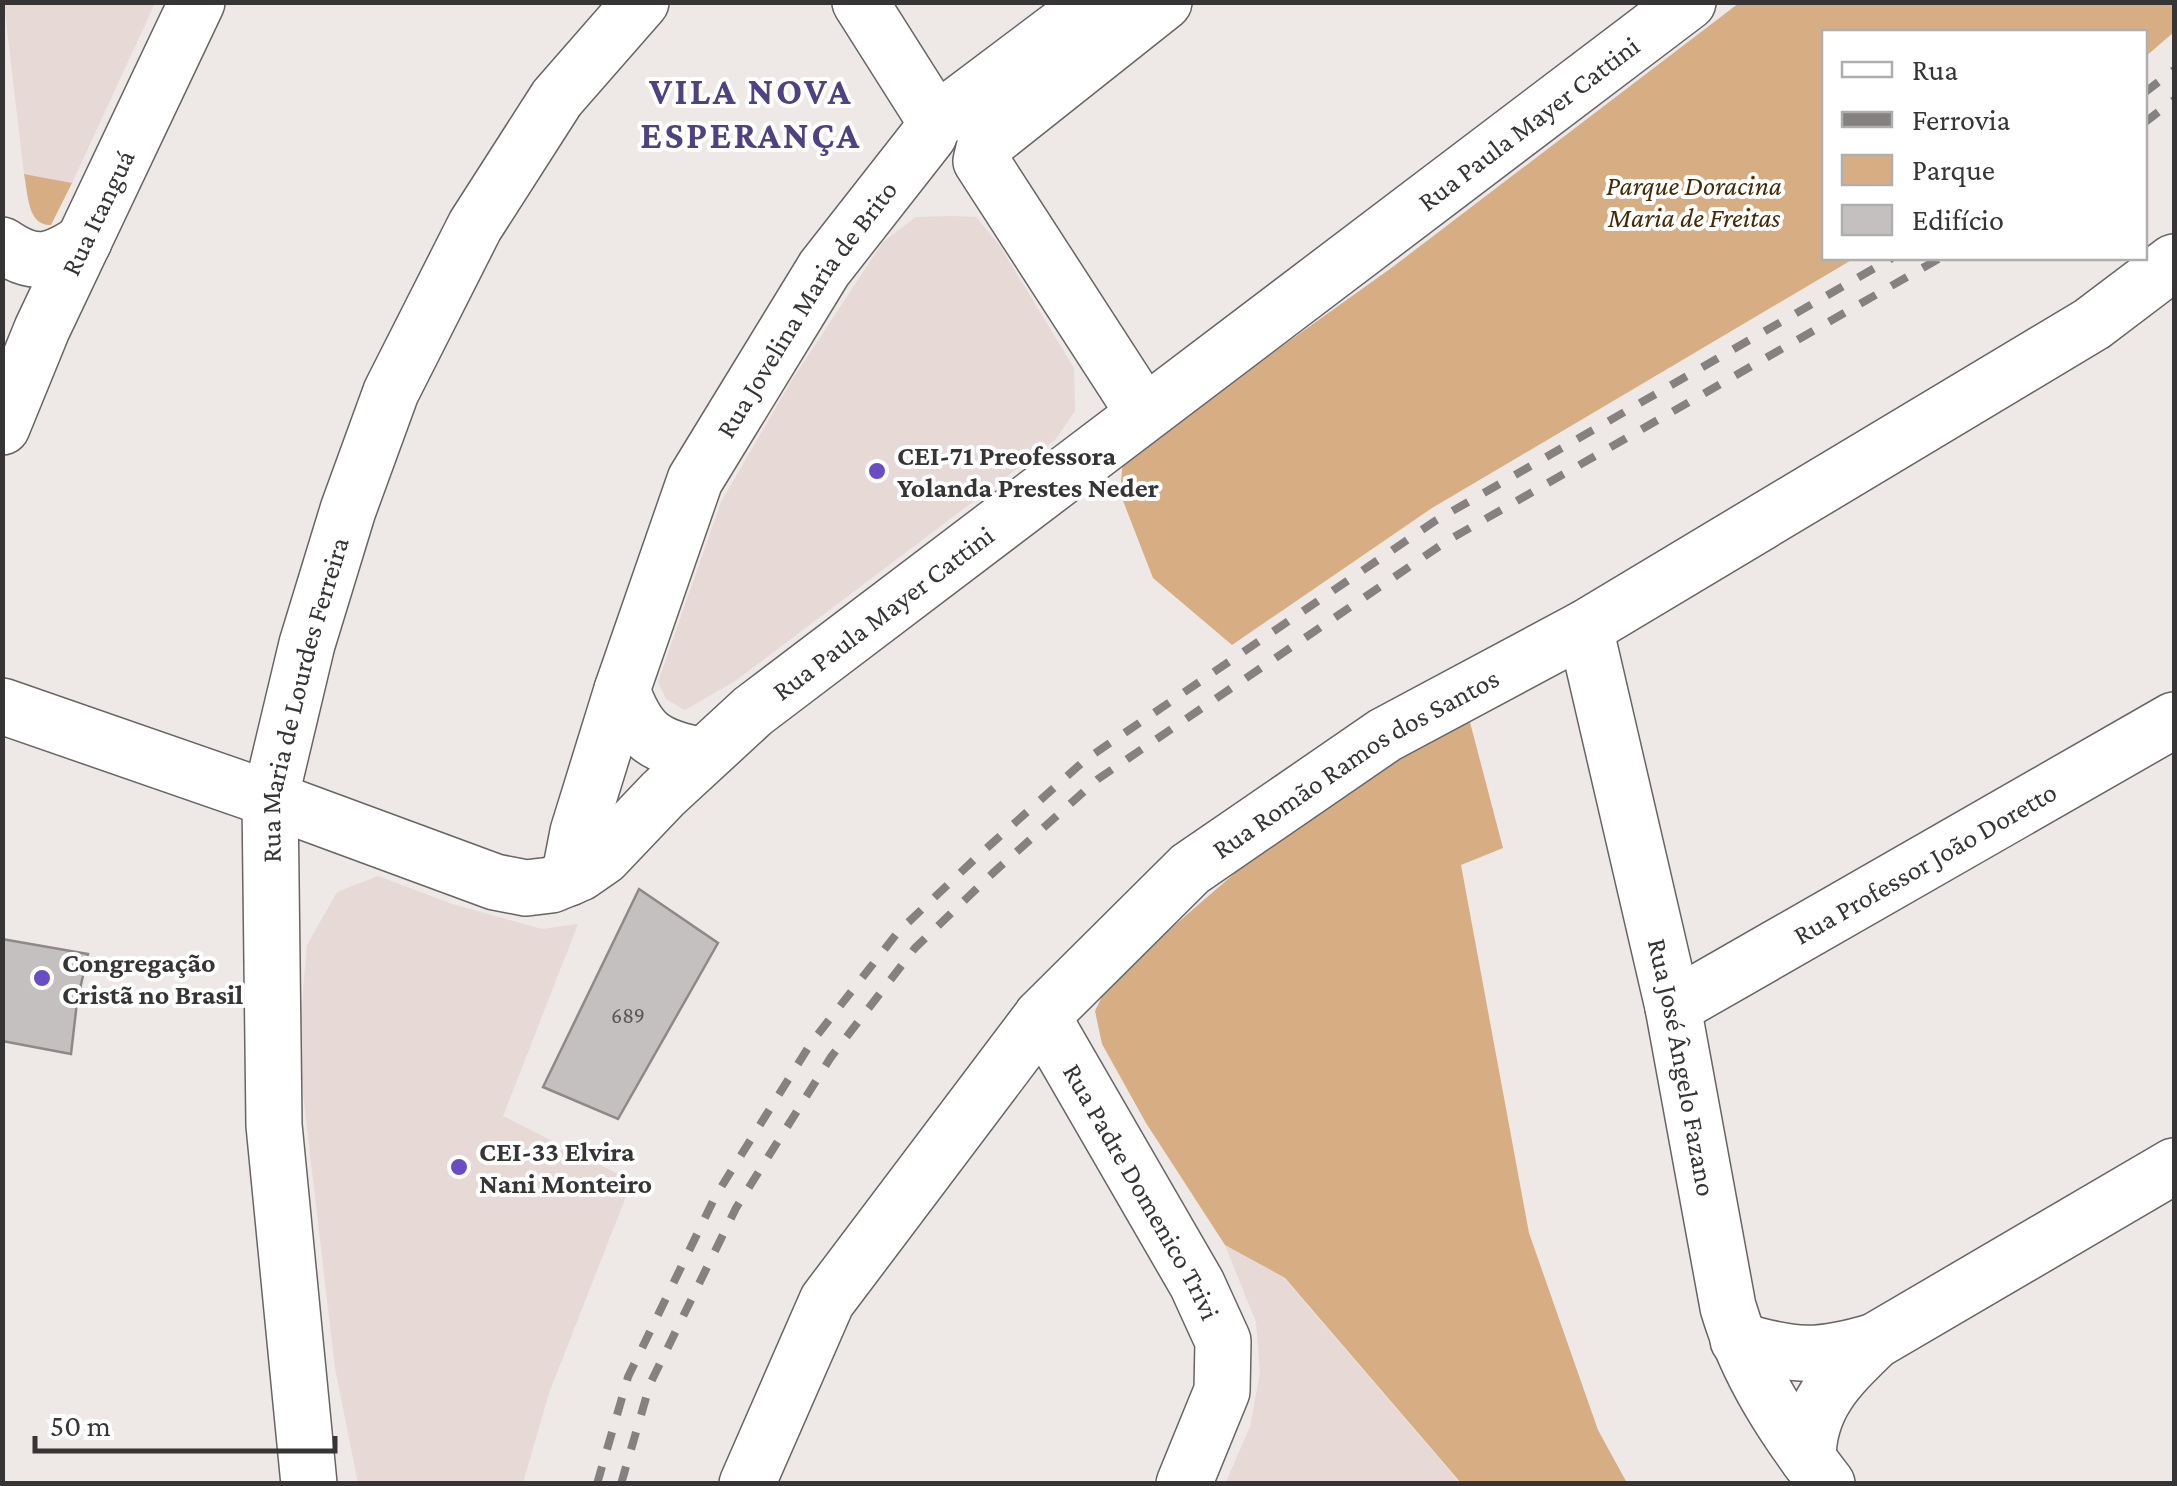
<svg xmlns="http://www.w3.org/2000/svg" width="2177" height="1486" viewBox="0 0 2177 1486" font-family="'Crimson Pro',serif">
<rect width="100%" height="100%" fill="#eee8e7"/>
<path fill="#e6d9d6" d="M4 3H155L72 183 24 174Z
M951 216 976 217 1000 246 1074 368 1075 411 1055 440 735 681 685 710 666 699 658 682 721 502 792 380 883 242 916 217Z
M378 876 452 904 542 929 578 924 503 1116 632 1181 549 1393 523 1483H358L335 1368 298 1051 307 945 337 892Z
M1225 1245 1284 1278 1460 1483 1225 1484 1250 1427 1260 1373 1256 1322Z"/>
<path fill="#d7ae83" d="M1739 3H2174V32L2145 57 2144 32H1824V258H1855L1432 508 1232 645 1153 578 1120 493 1123 460 1394 266Z
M24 174 72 183 51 225C27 226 28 193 24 174Z
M1466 707 1503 848 1461 865 1529 1233 1598 1430 1627 1483H1461L1285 1278 1225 1245 1146 1123 1102 1044 1095 1011 1109 982 1323 797Z"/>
<path fill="#c5c0c0" stroke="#8e8989" stroke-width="2.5" d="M639 889 718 943 618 1119 543 1087Z
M2 939 88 954 77 1002 71 1054 2 1041Z"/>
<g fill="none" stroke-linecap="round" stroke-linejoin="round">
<g stroke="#696464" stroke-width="58">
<g id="minor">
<path d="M860 2 929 111 933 124"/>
<path d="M2 245C35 268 53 262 84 241"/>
<path d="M1144 413 981 161 985 144 1164 2"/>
<path id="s1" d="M2 427 42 329 197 2"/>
<path id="s2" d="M1585 628 1673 1007 1728 1307C1747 1372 1785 1430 1827 1484"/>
<path d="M622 690C639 737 654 746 703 756"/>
<path id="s3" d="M2 706 270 799 495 882 526 888 551 885 580 873 603 857 663 794 753 711 1688 2"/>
<path id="s4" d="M569 878 578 832 622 690 695 480 824 269 929 135 933 124 1095 2"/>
<path id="s5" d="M1673 1007 2174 720"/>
<path id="s6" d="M1042 1016 1197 1284 1223 1341 1222 1391 1184 1484"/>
<path d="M1738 1340C1795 1357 1818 1358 1875 1341"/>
<path d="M1808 1459C1808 1405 1838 1377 1875 1341L2174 1166"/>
<path id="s7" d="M309 1484 274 1125 270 799 307 644 348 510 391 392 475 226 557 98 641 2"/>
<path id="s8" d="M747 1484 827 1301 1042 1016 1190 869 1385 735 1585 628 2092 324 2174 262"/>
</g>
</g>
<use href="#minor" stroke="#fff" stroke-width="55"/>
<path stroke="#848180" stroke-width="8" stroke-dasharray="18 18" stroke-linecap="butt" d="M2144 93 2174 70
M2144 123 2174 100
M597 1484 628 1377 715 1197 811 1043 898 932 979 855 1085 760 1435 521 1892 258
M621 1484 650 1384 736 1208 831 1057 915 948 994 872 1098 779 1447 541 1940 258"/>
</g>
<g fill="#6a4cc5" stroke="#fff" stroke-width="4">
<circle cx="877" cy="471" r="10"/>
<circle cx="42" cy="978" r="10"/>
<circle cx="459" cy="1167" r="10"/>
</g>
<g text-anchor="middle" stroke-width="8" stroke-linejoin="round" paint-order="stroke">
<g font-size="22" fill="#5a5757">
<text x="628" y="1023">689</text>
</g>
<g font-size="28" fill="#363434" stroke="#fff">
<text dy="10" stroke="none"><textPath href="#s3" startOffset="1822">Rua Paula Mayer Cattini</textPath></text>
<text dy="10" stroke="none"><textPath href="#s1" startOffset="235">Rua Itanguá</textPath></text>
<text dy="10" stroke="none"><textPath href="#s4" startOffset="622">Rua Jovelina Maria de Brito</textPath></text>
<text dy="10" stroke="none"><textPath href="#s3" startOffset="1012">Rua Paula Mayer Cattini</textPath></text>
<text dy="10" stroke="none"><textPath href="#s7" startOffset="790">Rua Maria de Lourdes Ferreira</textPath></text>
<text dy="10" stroke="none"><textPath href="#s8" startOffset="962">Rua Romão Ramos dos Santos</textPath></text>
<text dy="10" stroke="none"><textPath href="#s5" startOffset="290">Rua Professor João Doretto</textPath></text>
<text dy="10" stroke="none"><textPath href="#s2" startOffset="450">Rua José Ângelo Fazano</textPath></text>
<text dy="10" stroke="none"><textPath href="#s6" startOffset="202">Rua Padre Domenico Trivi</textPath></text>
</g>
<g font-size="28" font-style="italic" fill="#452a07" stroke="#fff">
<text x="1694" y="195">Parque Doracina<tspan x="1694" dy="32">Maria de Freitas</tspan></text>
</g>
<g font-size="28" font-weight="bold" fill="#363434" stroke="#fff" text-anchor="start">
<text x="897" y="465">CEI-71 Preofessora<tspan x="897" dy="32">Yolanda Prestes Neder</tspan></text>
<text x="62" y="972">Congregação<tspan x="62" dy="32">Cristã no Brasil</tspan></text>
<text x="479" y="1161">CEI-33 Elvira<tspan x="479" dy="32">Nani Monteiro</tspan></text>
</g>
<g font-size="38" font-weight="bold" letter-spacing="2.5" fill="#4e4280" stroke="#fff">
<text x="751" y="104">VILA NOVA<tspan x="751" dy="44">ESPERANÇA</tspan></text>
</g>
</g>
<rect width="2177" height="1486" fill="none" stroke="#363434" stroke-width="10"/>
<rect x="1822" y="30" width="325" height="230" fill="#ffffff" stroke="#afaeae" stroke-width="2.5"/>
<rect x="1842" y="62" width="50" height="15" fill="#ffffff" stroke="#afaeae" stroke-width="2.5"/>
<text x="1912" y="80" font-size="30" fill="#363434">Rua</text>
<rect x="1842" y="112" width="50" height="15" fill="#848180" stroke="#afaeae" stroke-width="2.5"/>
<text x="1912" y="130" font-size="30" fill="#363434">Ferrovia</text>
<rect x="1842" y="155" width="50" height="30" fill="#d7ae83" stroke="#afaeae" stroke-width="2.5"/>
<text x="1912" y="180" font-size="30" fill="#363434">Parque</text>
<rect x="1842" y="205" width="50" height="30" fill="#c5c0c0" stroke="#afaeae" stroke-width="2.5"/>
<text x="1912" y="230" font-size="30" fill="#363434">Edifício</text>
<path d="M35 1436v15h300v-15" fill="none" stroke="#363434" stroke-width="5"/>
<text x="50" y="1436" font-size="30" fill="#363434" stroke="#ffffff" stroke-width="8" paint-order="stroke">50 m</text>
</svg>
